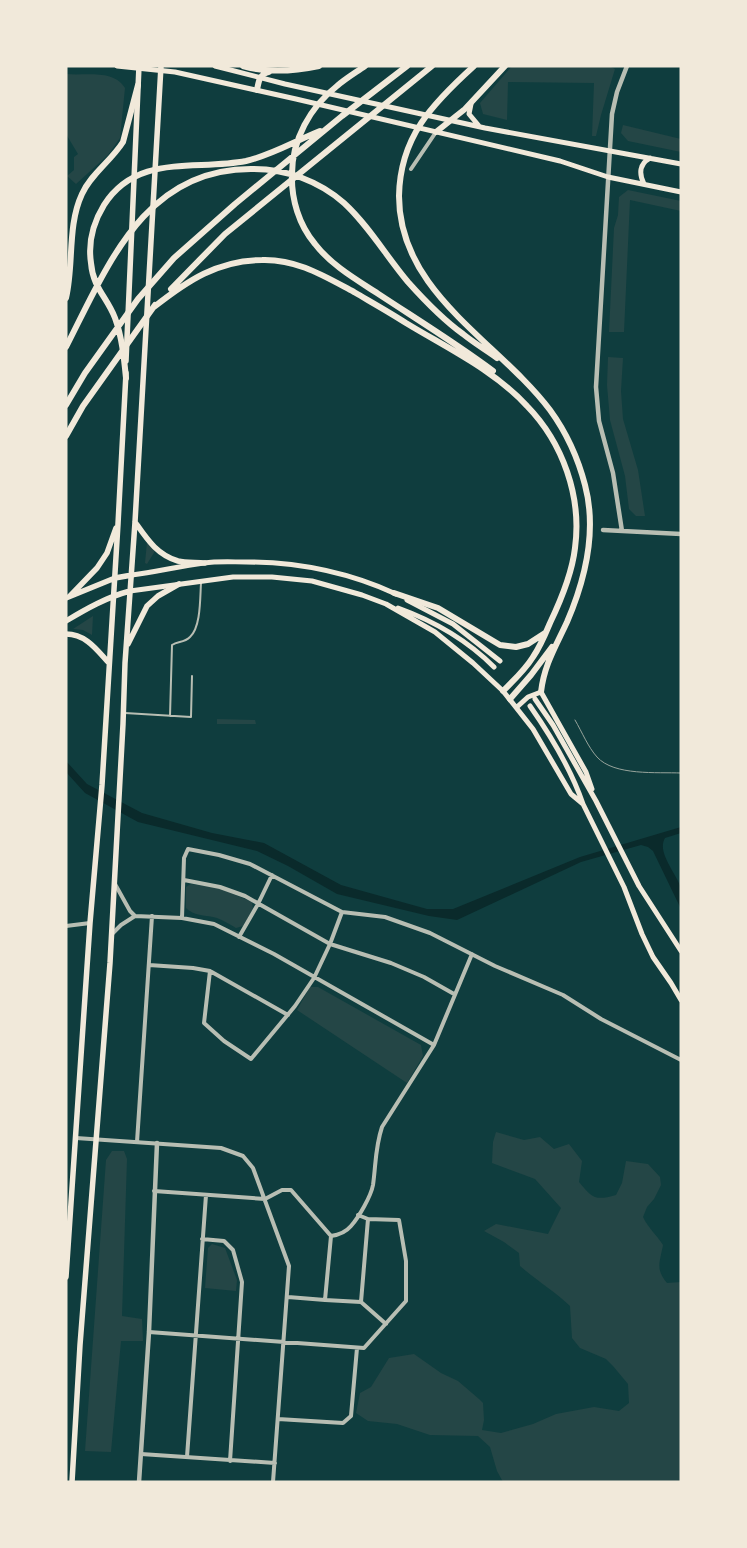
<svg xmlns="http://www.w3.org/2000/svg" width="747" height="1548" viewBox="0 0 747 1548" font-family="'Sofia Sans Condensed',sans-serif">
<rect width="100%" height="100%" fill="#0f3d3e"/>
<path fill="#244646" d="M512 66H609L615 69 601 115 596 136H592L594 83 508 82 507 120 483 114 480 103Z
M66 74C86 76 113 69 125 88L120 138 108 155 76 184 67 176 74 170V157L78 154 66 134Z
M623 125 681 139V152L628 141 621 133Z
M628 190 681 201V211L630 200 624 332H609L614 228 618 215 619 197Z
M608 357 623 358 621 391 623 419 638 470 645 516H636L629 509 625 476 610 420 607 385Z
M147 542 155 551 147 564 145 563Z
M93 616 92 635 83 630 73 629Z
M217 719 255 720 256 724H217Z
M191 884 219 888 252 902 253 909 243 926 236 928C230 924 224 921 217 918 207 915 193 916 186 908V887Z
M310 987H318L421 1045 423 1056 407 1083 297 1010Z
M496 1132 524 1140 540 1137 554 1149 569 1144 582 1161 579 1182C592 1198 595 1201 616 1195L622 1183 626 1161 648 1164 660 1177 661 1185 654 1199 647 1207 643 1217C648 1228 657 1235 663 1245 660 1262 655 1269 667 1283L681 1282V1482H503L497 1471 490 1447 478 1436 430 1435 397 1424 368 1421 356 1413 360 1393 371 1387 389 1358 414 1354 441 1373 458 1381 479 1399 483 1403 484 1420 482 1430 501 1433 533 1424 556 1414 594 1407 619 1411 629 1403 628 1384 613 1366 606 1359 580 1348 572 1338 570 1306C554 1291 536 1280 520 1266L519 1253 504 1242 484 1231 496 1224 548 1234 561 1208 535 1179 492 1163 493 1142Z
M112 1151H124L127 1159 122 1316 142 1319 143 1341H121L111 1452 85 1451 106 1160Z
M212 1244 225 1248 237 1280 236 1291 205 1288 208 1248Z"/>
<path fill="#0a2a2b" d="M66 761 87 784 142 813 212 833 264 843 341 885 427 909H453L580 857 681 827V833L665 838C656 853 678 875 681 889 682 895 681 903 681 909L653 851 648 847 641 845 581 862 457 920 429 916 337 894 288 866 257 851 138 822 85 793 66 772Z"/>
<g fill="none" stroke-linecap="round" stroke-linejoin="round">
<path stroke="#b8beb3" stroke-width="2" d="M125 713 191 717 192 676
M170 716 172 645C178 641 184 643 190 637 201 627 200 598 201 583"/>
<path stroke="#b8beb3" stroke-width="4" d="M411 169 436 132
M184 880 220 887 245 896 330 944 391 963 424 977 454 994
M115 884 130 911 135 916
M182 918 184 858 188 849 219 855 250 864 342 912 385 917 430 933 495 966 563 995 601 1019 681 1060
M66 926 90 923
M112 934 121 925 135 916 182 918 214 924 274 954 434 1045
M239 937 258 904 272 875
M149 965 193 968 210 971 288 1015
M210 971 204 1023 224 1041 251 1059 295 1006 314 978 330 944 342 912
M76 1138 221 1148 243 1156 253 1168 289 1266 273 1482
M137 1142 152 916
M154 1191 265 1199 282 1190H291L331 1236C338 1235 346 1232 351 1226 359 1217 371 1196 373 1185 376 1164 375 1148 382 1127L434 1045 472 954
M368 1219 361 1302 386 1324
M202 1239 224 1241 233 1250 242 1282 230 1461
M288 1297 325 1300 331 1236
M325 1300 361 1302
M149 1332 364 1348 406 1301V1261L399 1220 368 1219 358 1215
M278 1419 343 1423 351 1416 357 1348
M141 1454 275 1463
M187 1457 206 1195"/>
<path stroke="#b8beb3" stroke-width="4.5" d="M603 530 681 534
M622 531 613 473 599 421 596 387 612 114 617 92 627 66
M139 1482 149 1332 157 1143"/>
<path stroke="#f1e9da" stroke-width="5" d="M117 66 175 72 296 99 560 161 608 177 681 192
M215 66 285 84 485 128 681 164
M471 104 469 114 479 126
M644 184C639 174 639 164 650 158
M132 575C156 572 180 566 204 563 218 561 232 562 246 562 298 562 348 572 396 594
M130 591 233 577H272L312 581 362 595 386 604 435 632 473 663 503 691 533 729 571 794 583 804 624 887 642 934 653 957 671 983 681 1000
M407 600 453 624 500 661
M398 608C434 621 467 640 494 667
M535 699 553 725 596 801 639 886 681 951
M530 706C551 736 571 769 583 804
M517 707 528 697 541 692 586 772 592 789"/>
<path stroke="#f1e9da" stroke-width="5.5" d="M126 361 139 66
M135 522C147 539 157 555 178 561 186 563 197 562 205 563
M70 596 97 568 107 553 116 528
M66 598 115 578 132 575
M66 621C86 609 107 597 130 591
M66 634C86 634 97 650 109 663
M128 644 147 606 158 596 179 584
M66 1277 90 923 102 785 118 524 126 373
M72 1482 80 1345 110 963 123 724 125 663 135 522 161 66"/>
<path stroke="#f1e9da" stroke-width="6" d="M243 66C267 73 295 71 319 66
M365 66C355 73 345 79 337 86 310 107 292 140 292 174 291 199 299 225 315 244 332 266 357 280 380 295 418 320 457 344 493 371
M474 66C432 104 400 137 399 196 399 293 498 341 550 410 566 432 578 458 585 485 597 530 585 580 567 622 556 646 544 665 541 692
M257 90C259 80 259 75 269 72
M436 132 465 109 505 66
M171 289 225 234 432 66
M66 298C74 265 67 226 82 194 91 174 111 161 123 142L138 85
M154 307C187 281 218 260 262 260 297 259 324 276 354 292 371 302 389 312 406 323 447 348 494 370 527 406 563 443 582 497 575 548 572 574 561 600 550 623 545 635 540 647 533 657 525 670 514 680 503 691
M66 347C108 265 145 167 254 169 286 169 319 181 344 203 369 226 386 256 408 282 425 301 442 319 463 334 474 343 486 350 497 358
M126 378C124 358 122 337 115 318 107 297 93 288 91 263 88 243 93 223 104 205 137 153 195 171 246 161 272 155 295 141 320 131
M66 405 85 373 138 299 174 258 235 204 342 116 407 66
M66 436 83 406 155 305
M394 593 438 608 500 645 516 647 528 644 545 633
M510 699 531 675 552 647"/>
<path stroke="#97a49c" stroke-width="1" d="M575 720C582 732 588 747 597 757 614 776 657 772 681 773"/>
</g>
<rect width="747" height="1548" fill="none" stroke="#f1e9da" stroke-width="135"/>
</svg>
